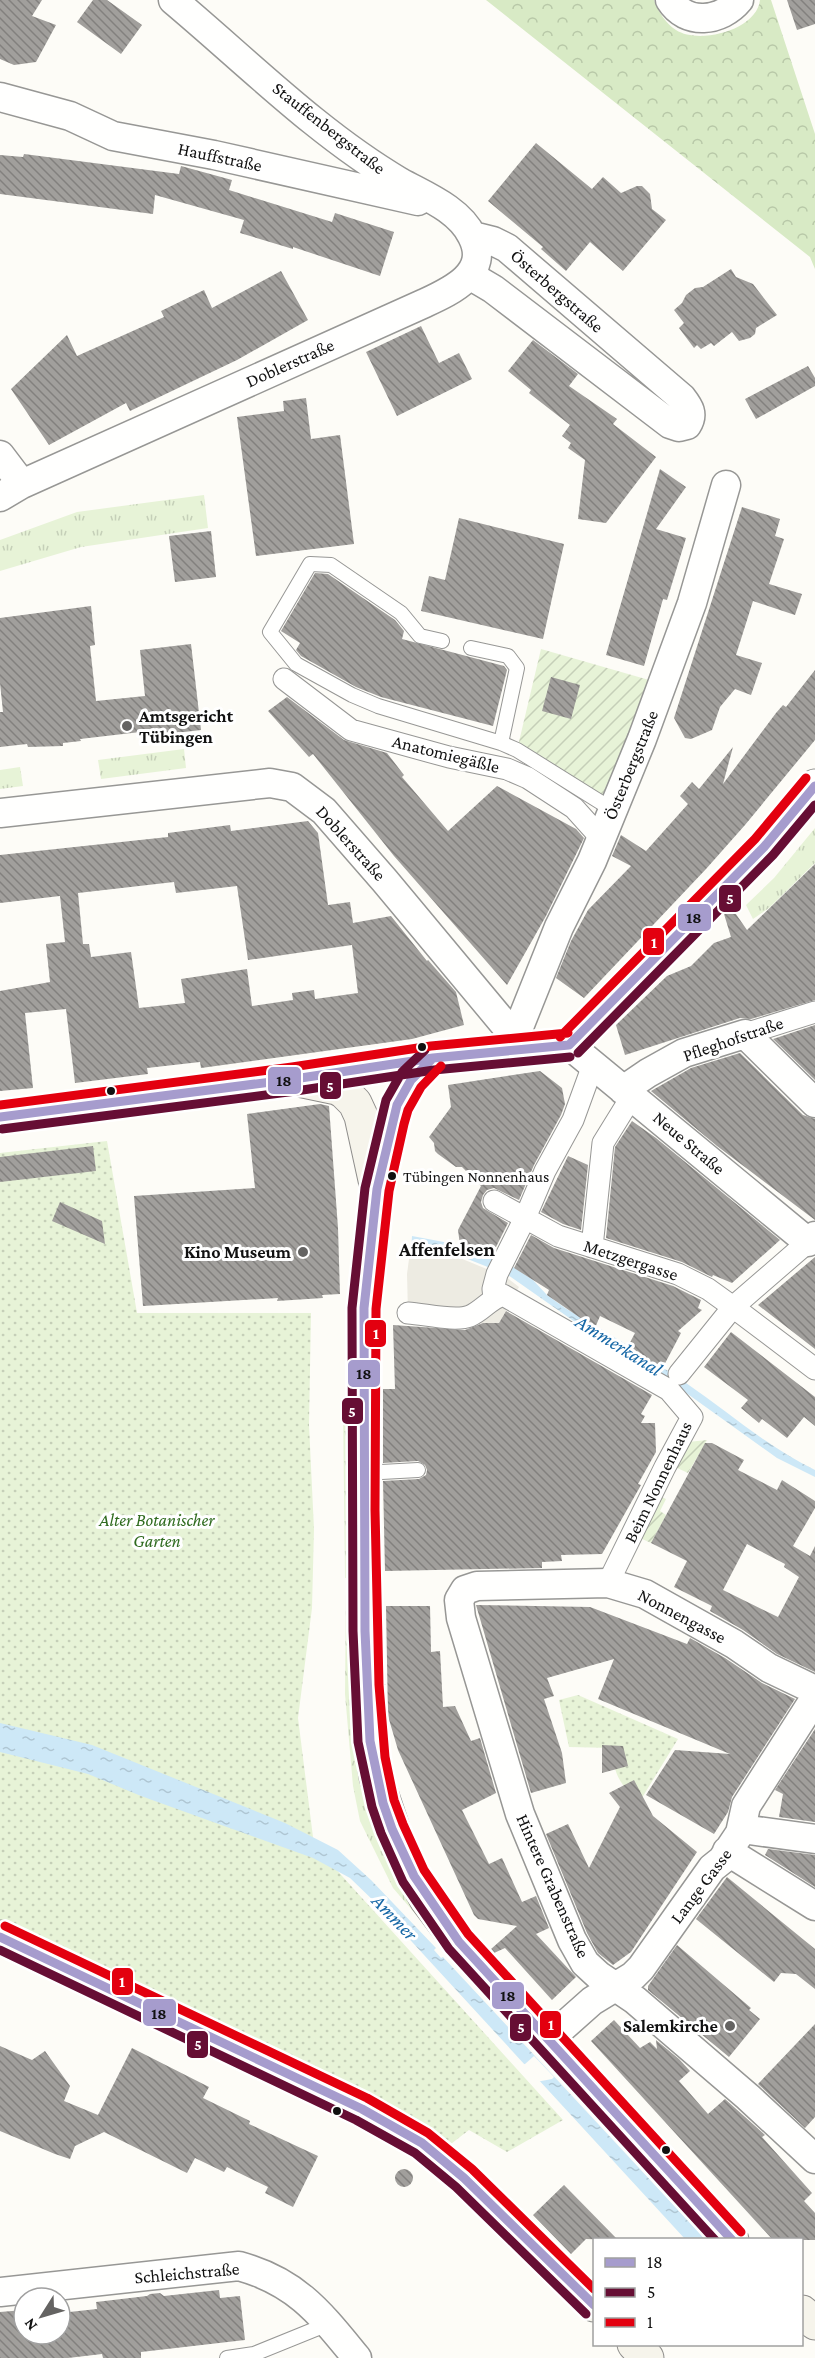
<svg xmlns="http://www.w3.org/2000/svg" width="815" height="2358" viewBox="0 0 815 2358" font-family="'Crimson Pro',serif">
<defs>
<pattern id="grass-tufts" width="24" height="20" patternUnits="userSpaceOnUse" patternTransform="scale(1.5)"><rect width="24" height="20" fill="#e7f3d7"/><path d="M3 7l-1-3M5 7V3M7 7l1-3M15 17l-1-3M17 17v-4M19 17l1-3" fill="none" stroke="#c5cfb8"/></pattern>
<pattern id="forest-crowns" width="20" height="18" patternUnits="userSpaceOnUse" patternTransform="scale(1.5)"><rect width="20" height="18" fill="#d8eac5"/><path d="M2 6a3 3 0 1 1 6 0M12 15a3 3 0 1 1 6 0" fill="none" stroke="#b8c8a8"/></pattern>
<pattern id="park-dots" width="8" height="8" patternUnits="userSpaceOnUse" patternTransform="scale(1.5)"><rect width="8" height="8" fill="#e7f3d7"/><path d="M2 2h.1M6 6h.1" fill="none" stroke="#c5cfb8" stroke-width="1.8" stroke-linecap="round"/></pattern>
<pattern id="garden-furrows" width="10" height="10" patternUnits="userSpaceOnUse" patternTransform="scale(1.5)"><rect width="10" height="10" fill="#e7f3d7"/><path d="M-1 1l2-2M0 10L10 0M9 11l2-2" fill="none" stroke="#c5cfb8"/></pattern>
<pattern id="water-ripples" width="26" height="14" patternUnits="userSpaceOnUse" patternTransform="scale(1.5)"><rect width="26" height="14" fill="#cde8f7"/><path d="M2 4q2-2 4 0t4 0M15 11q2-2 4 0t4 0" fill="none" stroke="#afc6d3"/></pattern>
<pattern id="building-back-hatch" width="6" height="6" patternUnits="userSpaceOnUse" patternTransform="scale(1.5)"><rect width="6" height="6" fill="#a19f9c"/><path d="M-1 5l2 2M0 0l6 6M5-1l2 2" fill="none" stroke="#82807e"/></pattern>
</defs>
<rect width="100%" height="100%" fill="#fdfcf7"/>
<path fill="url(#grass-tufts)" d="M204 495 208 528 81 547 0 571V540L77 512Z
M184 749 186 768 101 779 98 760Z
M20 767 23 786 0 789V770Z
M815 828V863L769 908 753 919 746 905 774 878Z
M352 1404 354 1578H345L343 1405Z
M346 1590 355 1591 362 1774 369 1813 382 1848 418 1917 393 1888 360 1821 353 1786 345 1694Z"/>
<path fill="url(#forest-crowns)" d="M486 0H654C659 12 665 23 676 30 699 45 757 30 760 0H771L815 134V269L810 257Z"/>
<path fill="url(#park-dots)" d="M107 1141 137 1313H311L309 1425 314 1529 312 1608 298 1718 314 1845 563 2120 507 2152 469 2130 447 2147 0 1924V1153Z
M578 1695 678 1739 640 1801C620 1785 613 1775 613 1748L569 1747 559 1700Z"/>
<path fill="url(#garden-furrows)" d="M541 649 663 684 613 810 517 750Z
M707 1440 688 1473 675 1467 688 1442Z
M660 1496 666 1499 660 1511 666 1515 651 1543 640 1538Z"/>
<path fill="#edebe2" d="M460 1258 506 1277 519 1287 499 1323 416 1325 408 1313 407 1274 409 1259Z"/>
<path fill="url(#water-ripples)" d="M412 1236 460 1245 481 1246 533 1280 547 1295 565 1308C606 1332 647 1356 686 1383 729 1412 767 1447 815 1470V1477L777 1458 650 1367 595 1336 508 1275 460 1256 411 1255Z
M0 1723 92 1745 285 1823 338 1850 371 1880 436 1948 434 1950 441 1958 443 1957 705 2239H685L379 1906 350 1878 313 1858 141 1796 88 1774 0 1752Z"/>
<path fill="#fdfcf7" d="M534 2056 554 2077 552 2079 536 2082 520 2065 525 2064Z"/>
<path fill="url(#building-back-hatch)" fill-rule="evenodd" d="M0 0H42L32 16 56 25 36 62 14 65 0 59Z
M93 0H107L142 25 121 54 77 22Z
M787 0H815V24L797 30Z
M536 143 592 189 603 177 621 193 637 186H642L650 194 652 209 666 220 623 271 590 242 566 271 541 249 543 247 488 201Z
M24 154 179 174 181 166 232 180 229 190 332 222 335 213 394 232 380 276 293 247V249L240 233 244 220 155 195 153 214 0 194V155L23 157Z
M731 269 736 277 753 284 777 315 756 328 755 334 750 338 739 341 732 332 714 346 711 343 701 349 697 345 694 348 679 328 684 323 674 310 682 303 686 295 695 288 703 287Z
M281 271 308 320 237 360 130 411 126 403 49 445 11 389 67 335 77 356 164 317 161 311 204 290 212 308Z
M421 326 439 363 459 353 472 379 397 416 366 352Z
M533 340 578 374 569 386 617 419 613 424 656 457 606 523 578 519 585 460 568 448 571 443 562 436 570 425 529 393 531 390 508 371Z
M808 366 815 378V386L756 419 745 399Z
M306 398 311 439 340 435 354 544 256 556 237 417 284 411 283 401Z
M660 469 686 487 656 529 686 538 667 600 663 599 644 666 606 655Z
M742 507 780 519 775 536 784 539 769 584 802 594 795 615 753 601 736 655 762 663 751 695 735 689 720 707 712 730 691 739 685 738 674 718Z
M459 518 564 544 543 639 421 611 429 576 445 580Z
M211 531 216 577 175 582 169 536Z
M315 573 328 574 395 620 404 631 402 639 504 666 507 670 493 726 381 697 356 687 301 656 296 650 300 643 281 631Z
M91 606 95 645 90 646 96 701 145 696 140 650 191 644 201 730 150 736 149 731 80 739 81 741 63 743V746L28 747 27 744 0 747V712H3L0 683V618Z
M815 670V740L745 825 706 869 584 998 556 978 571 941 588 910 631 866 612 856 621 835 646 851 688 804 680 796 692 782 699 789 733 747 723 784 776 713 783 705 786 707Z
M551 677 580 685 571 719 542 711Z
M287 697 344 740 387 753 404 775 402 777 448 831 497 786 576 829 584 838 546 916 507 985 394 856 313 754 309 757 268 711Z
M308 821 318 833 328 905 350 902 353 923 391 916 427 961 428 960 456 992 464 1025 412 1039 201 1068 200 1062 147 1068 148 1074 75 1083 66 1009 25 1013 33 1088 0 1091V991L50 982 46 944 65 942 60 896 0 903V855L168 837V833L230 825 231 831ZM174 882 176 893 237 886 248 960 352 945 358 993 315 999 314 990 292 993 293 1000 252 1006 247 969 181 979 185 1003 139 1008 131 952 91 957 89 944H83L78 893Z
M815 864V1000L751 1019 740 1018 625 1055 616 1025 667 976 691 966 714 943 731 937 724 914 731 907 747 930Z
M815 1025V1080L773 1039Z
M740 1053 803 1115 815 1119V1220L717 1146 651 1091 691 1068Z
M540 1071 562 1088 565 1104 561 1115 534 1165 519 1200 494 1188 487 1190 483 1195 481 1202 483 1208 508 1223 496 1247 460 1245 458 1230 481 1186 462 1167H456L438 1154 435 1151 434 1143 429 1137 451 1107 448 1085Z
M320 1104 329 1106 338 1228 340 1294 322 1295 323 1298 277 1301 278 1298 143 1306 134 1196 255 1188 247 1114Z
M632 1121 656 1138 780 1240 732 1283 713 1275 712 1277 682 1262 606 1238 615 1147Z
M93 1146 96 1171 0 1182V1157Z
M568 1156 588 1165 581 1230 563 1224 541 1212Z
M60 1202 102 1221 105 1244 52 1221Z
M531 1235 554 1248 673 1286 701 1300 698 1308 702 1310 678 1331 681 1333 661 1371 626 1350 635 1333 600 1316 595 1328 547 1295 549 1290 514 1268Z
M815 1257V1349L758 1305Z
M506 1311 652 1395 641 1414 645 1416 641 1423H655L656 1452 638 1484 641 1485 602 1554 561 1555 562 1561 542 1562V1568L385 1571 383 1481 419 1479 426 1475 427 1470 425 1465 418 1461 383 1463V1389H395L393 1325 465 1330 483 1323H499Z
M731 1332 815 1397V1426L804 1417 787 1438 762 1419 759 1423 741 1408 748 1400 704 1367Z
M705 1443H712L744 1460 738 1470 777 1490 782 1480 815 1501V1508L793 1546 810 1556 815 1546V1672L777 1654 743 1630 710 1611 712 1606 674 1587 687 1561 651 1543ZM747 1544 785 1564 784 1567 799 1577 778 1617 723 1590Z
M476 1605 590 1607 687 1644 690 1638 725 1658 762 1683 795 1699 732 1797 728 1812 714 1834 646 1795 675 1750 730 1754 598 1699 614 1659 547 1678 554 1696 544 1699 562 1753 566 1783 531 1793Z
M386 1606H430L431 1652 440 1651 443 1707 455 1706 471 1741 480 1738 496 1793 462 1810 489 1864 502 1858 522 1902 536 1896 549 1928 536 1934 576 1977 552 2000 505 1948 494 1953 491 1949 517 1926 478 1919 474 1915 398 1750 388 1716Z
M815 1729V1822L779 1817 783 1794 775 1790Z
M602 1745 623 1746 628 1766 602 1773Z
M634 1780 653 1816 697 1852 631 1952 613 1965 598 1953 587 1933 546 1834 568 1824 589 1868 620 1807 609 1793Z
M768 1849 815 1855V1887L765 1855Z
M727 1877 815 1949V1989L796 1974 781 1973 774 1982 696 1919Z
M677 1945 751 2008 749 2010 760 2019 729 2057 648 1990V1986Z
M614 2020 640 2048 650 2042 657 2049 656 2040 679 2059 690 2071 679 2081 708 2114 725 2099 765 2135 762 2137 812 2193 804 2201 815 2213V2240H773L591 2041Z
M815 2024V2117L805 2128 758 2084Z
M0 2046 32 2060 45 2051 70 2086 64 2101 98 2115 132 2048 209 2087 203 2098 250 2121 249 2124 318 2156 293 2207 265 2193 268 2187 227 2167 224 2172 195 2158 187 2173 104 2132 75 2146 70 2159 55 2154 0 2131Z
M395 2178a9 9 0 1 1 18 0a9 9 0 1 1-18 0Z
M564 2185 618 2240 586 2239 571 2254 533 2215Z
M219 2290 220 2298 240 2296 245 2340 141 2352V2358H103L102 2354 68 2358H0V2312L24 2310V2334H60V2313L97 2309 96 2302 147 2296 150 2294 160 2293 164 2296Z"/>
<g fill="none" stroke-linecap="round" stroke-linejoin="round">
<g stroke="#979795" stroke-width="16">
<path id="service" d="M442 641 420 636 401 613 331 565 310 564 270 632 296 664 352 695 378 706 501 743 517 668 508 656 471 648
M501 743 517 750 613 810
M363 1473 418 1470
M227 2358 254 2354 328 2324"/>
</g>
<g stroke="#979795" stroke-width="23">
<path id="pedestrian" d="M284 679 351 730 449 757 507 769 528 778 574 808 601 838
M745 1034 815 1012
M494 1201 558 1236 678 1274 708 1289 733 1307 679 1374
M808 1242 733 1307 815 1369
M592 1247 603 1143 632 1096
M494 1298 493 1289 497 1274 525 1218 545 1171 573 1120 593 1065
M408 1313C425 1314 455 1322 470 1316 483 1310 490 1299 503 1295L669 1390 692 1417 665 1467 608 1583"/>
</g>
<g stroke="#979795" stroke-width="31">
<path id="minor" d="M670 0C686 26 721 22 739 0
M0 97 70 116 113 136 214 155 418 201
M471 276 493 289 670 424 679 427 687 425C694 414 689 407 682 398L507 248 493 241 473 236
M0 455 22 484
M0 497 22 484 425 303C451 291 491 273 472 236 459 209 425 196 400 182 317 133 247 62 173 0
M0 813 270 783 292 787 324 811 385 881 515 1037 517 1051
M515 1037 559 927 592 861 642 739 692 603 726 485
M569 1045 808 1242 815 1236
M623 1090 648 1073 684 1053 745 1034 815 1103
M815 1690 769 1668 734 1644 645 1594 608 1583 477 1586 465 1590 459 1600 461 1618 520 1814 572 1940 585 1963 598 1975 635 2000 748 2097 815 2159
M742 1829 815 1839
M727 1851 815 1906
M547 2041 592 2001 633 1976 641 1968 712 1868 722 1860 740 1833 746 1806 815 1698
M0 2292 239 2266C297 2282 320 2313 357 2358"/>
</g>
<g stroke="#979795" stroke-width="35">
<path id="tertiary" d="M294 1079 433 1058 569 1045 764 847 815 786
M377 1189 397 1105 411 1080 433 1058"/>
</g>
<g stroke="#8e8d8b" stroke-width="35">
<path id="secondary" d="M0 1117 294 1079 337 1088 344 1092 355 1103 361 1116 377 1189 364 1308V1581L370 1736 376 1777 400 1849 426 1899 456 1939 732 2240
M0 1937 362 2109 422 2143 464 2178 594 2305
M802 2312 815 2323
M634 2344 647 2358"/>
</g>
<use href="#service" stroke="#fffffe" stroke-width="14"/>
<use href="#pedestrian" stroke="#fffffe" stroke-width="21"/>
<use href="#minor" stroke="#fffffe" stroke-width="28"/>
<use href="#tertiary" stroke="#fffffe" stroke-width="33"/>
<use href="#secondary" stroke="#f6f4eb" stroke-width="33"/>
<g stroke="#fff" stroke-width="14">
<path id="bus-1" d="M569 1045 764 847 815 786
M433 1058 411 1080 397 1105 377 1189 364 1308 365 1631 370 1741 383 1803 392 1829 414 1876 459 1942 732 2240
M0 1117 294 1079 433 1058 569 1045
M0 1937 362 2109 422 2143 464 2178 594 2305"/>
</g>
<g stroke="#fff" stroke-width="14">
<path id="bus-2" d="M425 1050 402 1072 386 1100 365 1188 352 1308 353 1631 358 1742 372 1807 381 1833 403 1882 449 1949 715 2240
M578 1053 773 855 815 805
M2 1129 296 1091 434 1070 570 1057
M0 1950 356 2120 415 2153 456 2187 586 2314"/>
</g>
<g stroke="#fff" stroke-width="14">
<path id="bus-3" d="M560 1037 755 839 806 778
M441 1066 421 1087 408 1110 404 1124 389 1191 376 1309 375 1510 379 1685 385 1757 394 1800 403 1824 424 1870 468 1934 741 2232
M0 1105 292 1067 431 1046 568 1033
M5 1926 367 2098 428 2133 472 2169 594 2289"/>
</g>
<use href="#bus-1" stroke="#a69ccd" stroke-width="9"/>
<use href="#bus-2" stroke="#660e34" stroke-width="9"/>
<use href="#bus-3" stroke="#e3000f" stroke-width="9"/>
</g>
<g fill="#646362" stroke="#fff" stroke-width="2">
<circle cx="127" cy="726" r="6"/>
<circle cx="303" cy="1252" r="6"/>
<circle cx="730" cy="2026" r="6"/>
</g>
<g fill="#111" stroke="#fff" stroke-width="2">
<circle cx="422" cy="1047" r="5"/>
<circle cx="111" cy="1091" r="5"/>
<circle cx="392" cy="1176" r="5"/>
<circle cx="337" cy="2111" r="5"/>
<circle cx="666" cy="2150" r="5"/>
</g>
<g text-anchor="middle" stroke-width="6" stroke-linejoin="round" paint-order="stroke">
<g font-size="16" fill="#111" stroke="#fff" text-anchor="start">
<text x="403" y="1182">Tübingen Nonnenhaus</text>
</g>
<g font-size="18" fill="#111" stroke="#fff">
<text transform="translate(329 128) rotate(38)" y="6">Stauffenbergstraße</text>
<text transform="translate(220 157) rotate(12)" y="6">Hauffstraße</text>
<text transform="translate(557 291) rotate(41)" y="6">Österbergstraße</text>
<text transform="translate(290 363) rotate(-24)" y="6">Doblerstraße</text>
<text transform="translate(446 754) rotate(14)" y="6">Anatomiegäßle</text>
<text transform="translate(631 765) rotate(-68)" y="6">Österbergstraße</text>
<text transform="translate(351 843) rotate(48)" y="6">Doblerstraße</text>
<text transform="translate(733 1039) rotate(-19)" y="6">Pfleghofstraße</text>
<text transform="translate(689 1143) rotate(40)" y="6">Neue Straße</text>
<text transform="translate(631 1260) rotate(18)" y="6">Metzgergasse</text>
<text transform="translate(658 1482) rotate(-64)" y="6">Beim Nonnenhaus</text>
<text transform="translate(682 1616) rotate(28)" y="6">Nonnengasse</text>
<text transform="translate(553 1886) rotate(66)" y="6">Hintere Grabenstraße</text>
<text transform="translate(701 1886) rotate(-53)" y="6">Lange Gasse</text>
<text transform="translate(187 2273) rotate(-5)" y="6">Schleichstraße</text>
</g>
<g font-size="18" font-weight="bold" fill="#111" stroke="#fff" text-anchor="end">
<text x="139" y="722" text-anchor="start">Amtsgericht<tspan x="139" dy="21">Tübingen</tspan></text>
<text x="291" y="1258">Kino Museum</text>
<text x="718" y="2032">Salemkirche</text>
</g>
<g font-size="18" font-style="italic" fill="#2f6b1f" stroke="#fff">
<text x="157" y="1526">Alter Botanischer<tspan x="157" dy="21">Garten</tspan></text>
</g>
<g font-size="20" font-weight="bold" fill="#111" stroke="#fff">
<text x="447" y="1256">Affenfelsen</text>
</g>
<g font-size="20" font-style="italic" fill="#1768a6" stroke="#fff">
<text transform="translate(619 1345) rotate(32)" y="7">Ammerkanal</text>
<text transform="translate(395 1917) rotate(46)" y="7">Ammer</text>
</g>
</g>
<g stroke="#fff" stroke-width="2">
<rect x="718" y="884" width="24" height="29" rx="6" fill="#660e34"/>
<rect x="677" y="903" width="35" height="29" rx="6" fill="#a69ccd"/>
<rect x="642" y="927" width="23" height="29" rx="6" fill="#e3000f"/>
<rect x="267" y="1066" width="35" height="29" rx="6" fill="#a69ccd"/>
<rect x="319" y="1071" width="23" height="29" rx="6" fill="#660e34"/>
<rect x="364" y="1319" width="23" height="29" rx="6" fill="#e3000f"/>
<rect x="347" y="1359" width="34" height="29" rx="6" fill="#a69ccd"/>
<rect x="341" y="1397" width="23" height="28" rx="6" fill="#660e34"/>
<rect x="111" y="1967" width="23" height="29" rx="6" fill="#e3000f"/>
<rect x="491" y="1981" width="34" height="29" rx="6" fill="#a69ccd"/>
<rect x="142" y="1998" width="35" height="29" rx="6" fill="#a69ccd"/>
<rect x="539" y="2010" width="23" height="29" rx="6" fill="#e3000f"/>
<rect x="509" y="2013" width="23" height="29" rx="6" fill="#660e34"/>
<rect x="186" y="2030" width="23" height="29" rx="6" fill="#660e34"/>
</g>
<g font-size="16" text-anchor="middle" font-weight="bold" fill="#fff">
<text x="730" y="904">5</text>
<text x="654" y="948">1</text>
<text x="330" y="1092">5</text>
<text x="376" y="1339">1</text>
<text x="352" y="1417">5</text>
<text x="122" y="1987">1</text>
<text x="551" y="2030">1</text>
<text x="521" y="2033">5</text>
<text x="198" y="2050">5</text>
</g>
<g font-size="16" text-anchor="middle" font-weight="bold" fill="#111">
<text x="694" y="923">18</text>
<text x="284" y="1086">18</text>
<text x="364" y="1379">18</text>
<text x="508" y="2001">18</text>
<text x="159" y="2019">18</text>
</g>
<rect x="593" y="2238" width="210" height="108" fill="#ffffff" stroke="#a0a0a0" stroke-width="1.5"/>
<rect x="605" y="2258" width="30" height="9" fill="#a69ccd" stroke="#a0a0a0" stroke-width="1.5"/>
<text x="647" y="2268" font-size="18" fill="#111111">18</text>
<rect x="605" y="2288" width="30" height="9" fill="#660e34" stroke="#a0a0a0" stroke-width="1.5"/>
<text x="647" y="2298" font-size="18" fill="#111111">5</text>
<rect x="605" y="2318" width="30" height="9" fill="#e3000f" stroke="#a0a0a0" stroke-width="1.5"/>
<text x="647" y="2328" font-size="18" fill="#111111">1</text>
<g transform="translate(42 2316) rotate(233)"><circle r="28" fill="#ffffff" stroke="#a0a0a0" stroke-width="1.5"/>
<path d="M0-4.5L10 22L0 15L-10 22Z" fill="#646362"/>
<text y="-9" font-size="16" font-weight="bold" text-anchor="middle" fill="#111111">N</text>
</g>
</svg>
